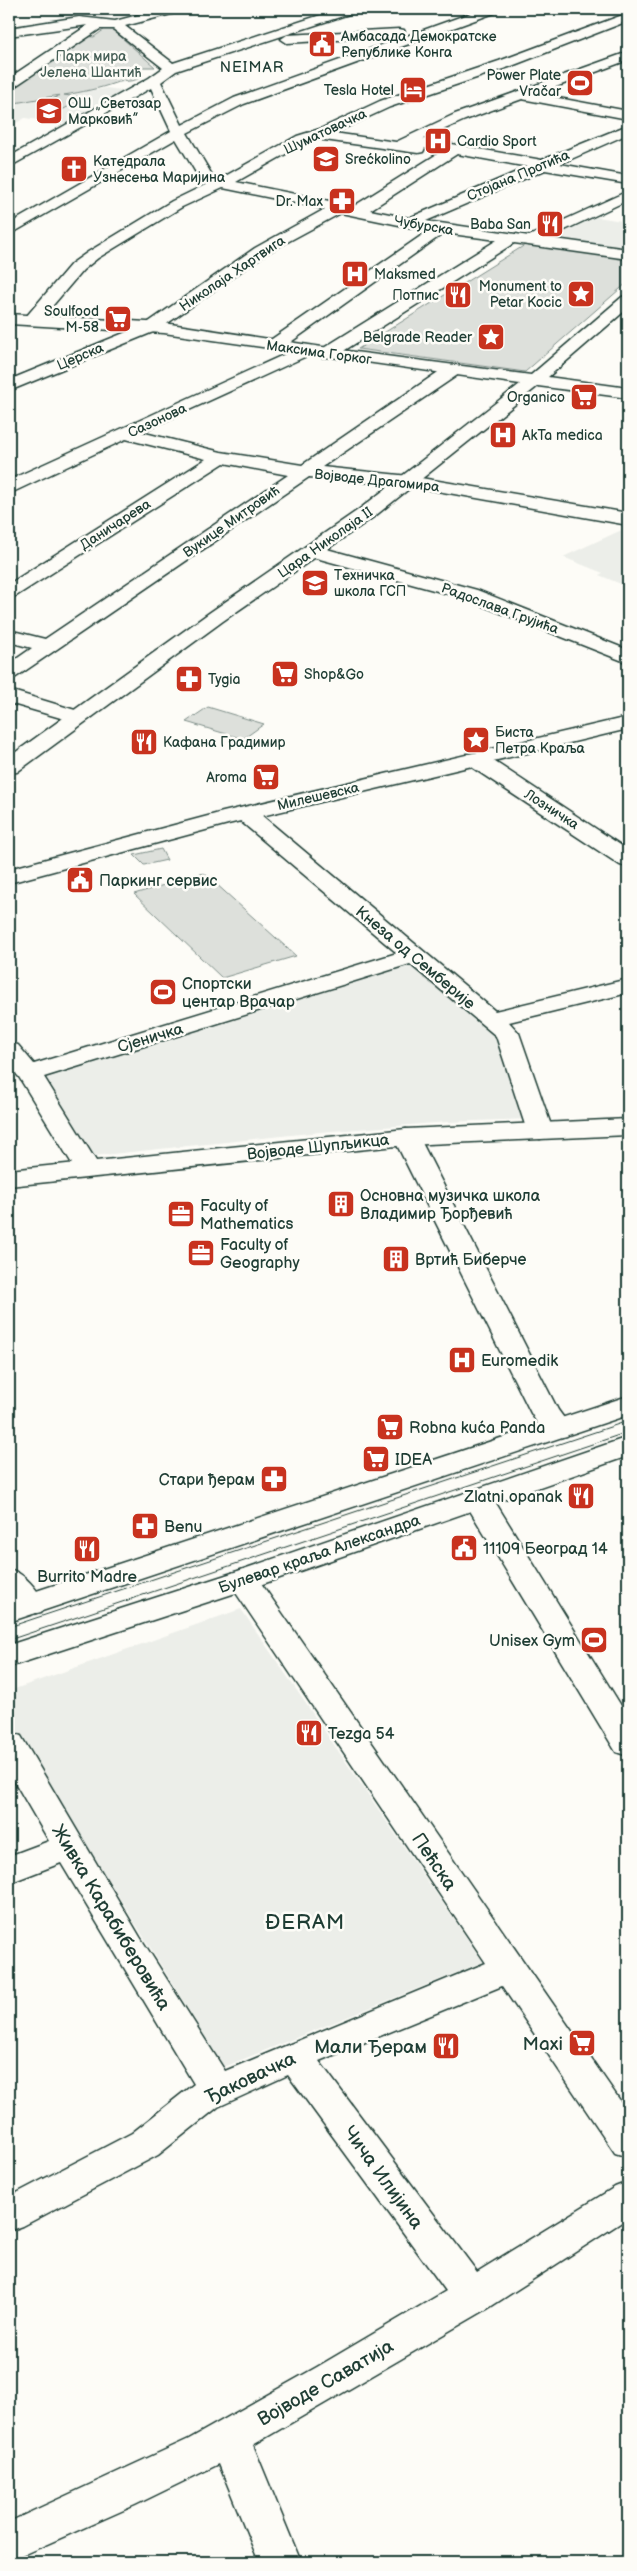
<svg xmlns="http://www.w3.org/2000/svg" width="637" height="2571" viewBox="0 0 637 2571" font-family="'Balsamiq Sans',sans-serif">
<rect width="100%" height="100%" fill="#fdfcf7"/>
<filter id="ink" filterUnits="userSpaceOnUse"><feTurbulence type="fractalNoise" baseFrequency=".02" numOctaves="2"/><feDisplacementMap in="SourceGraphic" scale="10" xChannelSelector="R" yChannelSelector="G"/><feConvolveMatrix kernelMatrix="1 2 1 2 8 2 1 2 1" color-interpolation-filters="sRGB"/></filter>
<g filter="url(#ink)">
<path fill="#eceee9" d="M107 88 125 91 67 124 25 118 9 127V104Z
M597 217 628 222V250L555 241 553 237Z
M628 527V587L599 575 603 573 563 557Z
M411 962 497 1036 529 1119 447 1122 320 1132 93 1156 42 1077Z
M241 1609 483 1962 224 2067 9 1719V1691Z"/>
<path fill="#dde0db" stroke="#7e8e88" d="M105 29 113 30 155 67H137L126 75 141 77C133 83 124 80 115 83 98 89 82 92 64 95L84 98 62 110 40 106 60 95 9 104V88L83 36 94 37Z
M525 245 628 258V282L525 372 358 349Z
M208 707 264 724 243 739 186 722Z
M161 849 167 860 144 865 134 855Z
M204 873 296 956 222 978 134 894Z"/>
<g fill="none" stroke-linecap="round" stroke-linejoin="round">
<g stroke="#1f3d34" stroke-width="3">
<path id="minor" d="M161 9H181L179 12 125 26 173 63 339 9H357L355 12 176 71 161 82 182 125 234 98 482 9H499L497 12 244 104 187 133 212 175 220 179 297 136 320 129 380 101 499 61 628 13V21L509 67 390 107 334 133 396 142 455 114 628 52V60L537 94 628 111V119L522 99 465 120 423 139 542 160 628 125V134L560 164 628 176V184L545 170 426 221 529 236 628 191V200L548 238 628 249V259L514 243 334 357H322L320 353 322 349 497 240 444 233 281 349H269L267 345 269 341 428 231 341 213 265 254 158 330 9 391V380L146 324 255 248 325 209 223 188 182 207 98 258 83 270 37 324H25L23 321 25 318 71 264 88 252 172 201 207 184 201 181 176 139 9 235V224L171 131 151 88 9 167V157L149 78 163 68 113 29H100L14 87 9 88V78L88 25 9 36V28L79 17 115 21ZM317 139 418 153 423 152 425 148 442 151 354 206 236 182 307 142ZM457 154 528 167 409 218 370 210Z
M399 29 404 30 405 33 404 36 287 43 281 39 287 35Z
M305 345 311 346 313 350 311 354 141 432 221 452 302 465 447 366 453 365 461 370 459 374 322 467 409 476 628 513V525L409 486 309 477 16 677 9 679V664L32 648 9 642V630L45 639 288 475 224 463 16 596 9 598V584L206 459 126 439 15 491 9 492V480Z
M312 545 477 590 628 650V663L463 598 305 555 303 551 305 547Z
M9 690 85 713 88 717 85 721 78 723 9 703Z
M475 753 483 754 628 850V867L620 865 467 764 464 759 467 754Z
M246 807 254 809 495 1011 628 979V993L509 1022 519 1033 553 1131 549 1136 540 1139 531 1136 527 1131 496 1036 410 964 44 1077 101 1169 97 1175 88 1177 79 1175 19 1077 9 1066V1043L18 1045 34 1064 397 953 238 819 235 814 238 809Z
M406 1129 415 1132 419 1137 558 1410 572 1429 567 1436C547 1441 541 1429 531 1413L393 1137 397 1132Z
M478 1489 489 1492 628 1717V1756L616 1752 463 1499 467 1492Z
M9 1569C25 1573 37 1590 46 1604L41 1612C25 1616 19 1612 9 1599Z
M243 1570 254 1573 628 2112V2157L615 2153 502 1986 319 2061 477 2272 615 2187 628 2182V2218L487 2309 253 2445 301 2562H259L219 2464 135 2505 9 2561V2522L189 2439 317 2367 446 2291 288 2075 218 2107 158 2155 23 2226 9 2231V2197L132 2133 194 2084 61 1863 9 1883V1856L49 1841 9 1772V1732L21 1736 140 1937 225 2071 486 1963 232 1587 228 1580 232 1573Z"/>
</g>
<g stroke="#1f3d34" stroke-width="3">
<path id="tertiary" d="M628 717V729L228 824 9 883V869L223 812Z
M628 1119V1135L406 1145 9 1186V1170L406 1129Z"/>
</g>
<g stroke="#1f3d34" stroke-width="3">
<path id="secondary" d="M628 295V308L548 377 628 388V398L538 386 375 516 223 621 17 772 9 773V757L209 613 361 508 520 384 164 333 9 324V314L164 323 355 352 531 375 622 297Z
M628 1396V1415L9 1622V1600Z
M628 1437V1456L254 1587 9 1667V1645L232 1573Z"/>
</g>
<use href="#minor" fill="#fdfcf7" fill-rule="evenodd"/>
<use href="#tertiary" fill="#fdfcf7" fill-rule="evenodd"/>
<use href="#secondary" fill="#fdfcf7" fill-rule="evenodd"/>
<path stroke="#1f3d34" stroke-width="1" d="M9 1627 628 1421
M9 1640 628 1432"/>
</g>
</g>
<defs>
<g id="civic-square" transform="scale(1.4375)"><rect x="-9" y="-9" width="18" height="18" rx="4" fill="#c8321e" stroke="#fdfcf7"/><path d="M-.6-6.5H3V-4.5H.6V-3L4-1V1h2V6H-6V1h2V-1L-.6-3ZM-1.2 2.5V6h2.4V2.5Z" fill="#fff"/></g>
<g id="stadium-square" transform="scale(1.4375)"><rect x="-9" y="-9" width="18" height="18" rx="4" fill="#c8321e" stroke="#fdfcf7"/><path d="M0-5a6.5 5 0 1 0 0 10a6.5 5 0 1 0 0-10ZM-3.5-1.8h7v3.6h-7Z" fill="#fff"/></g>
<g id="hotel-square" transform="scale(1.4375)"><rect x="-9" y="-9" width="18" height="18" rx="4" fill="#c8321e" stroke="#fdfcf7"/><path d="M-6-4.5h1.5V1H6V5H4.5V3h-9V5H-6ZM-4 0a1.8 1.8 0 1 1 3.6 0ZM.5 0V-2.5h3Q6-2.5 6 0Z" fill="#fff"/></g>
<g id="school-square" transform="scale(1.4375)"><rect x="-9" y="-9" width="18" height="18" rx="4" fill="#c8321e" stroke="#fdfcf7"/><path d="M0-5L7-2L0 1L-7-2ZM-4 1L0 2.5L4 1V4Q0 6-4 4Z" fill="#fff"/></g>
<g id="hospital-square" transform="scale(1.4375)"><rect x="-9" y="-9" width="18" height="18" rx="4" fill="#c8321e" stroke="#fdfcf7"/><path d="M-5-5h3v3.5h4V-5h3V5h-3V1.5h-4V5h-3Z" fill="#fff"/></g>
<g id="church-square" transform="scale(1.4375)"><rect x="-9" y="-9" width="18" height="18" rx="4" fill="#c8321e" stroke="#fdfcf7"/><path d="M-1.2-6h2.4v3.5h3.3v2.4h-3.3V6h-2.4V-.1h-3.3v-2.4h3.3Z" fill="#fff"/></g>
<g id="pharmacy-square" transform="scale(1.4375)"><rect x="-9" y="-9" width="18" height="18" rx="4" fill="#c8321e" stroke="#fdfcf7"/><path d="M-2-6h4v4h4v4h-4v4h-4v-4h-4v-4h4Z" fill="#fff"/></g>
<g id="restaurant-square" transform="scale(1.4375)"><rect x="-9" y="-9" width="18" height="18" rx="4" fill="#c8321e" stroke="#fdfcf7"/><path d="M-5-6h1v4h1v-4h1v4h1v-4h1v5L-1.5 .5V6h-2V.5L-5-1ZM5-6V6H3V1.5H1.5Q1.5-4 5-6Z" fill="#fff"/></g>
<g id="sight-square" transform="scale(1.4375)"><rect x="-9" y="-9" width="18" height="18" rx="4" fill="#c8321e" stroke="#fdfcf7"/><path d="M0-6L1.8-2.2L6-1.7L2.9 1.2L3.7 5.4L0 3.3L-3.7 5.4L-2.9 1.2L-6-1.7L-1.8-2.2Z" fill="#fff"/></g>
<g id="supermarket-square" transform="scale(1.4375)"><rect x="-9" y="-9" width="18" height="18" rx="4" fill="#c8321e" stroke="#fdfcf7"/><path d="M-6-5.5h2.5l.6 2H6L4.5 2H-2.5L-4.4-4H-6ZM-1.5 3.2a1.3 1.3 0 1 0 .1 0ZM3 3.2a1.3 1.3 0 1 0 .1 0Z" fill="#fff"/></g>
<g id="building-square" transform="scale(1.4375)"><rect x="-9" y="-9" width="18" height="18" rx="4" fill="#c8321e" stroke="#fdfcf7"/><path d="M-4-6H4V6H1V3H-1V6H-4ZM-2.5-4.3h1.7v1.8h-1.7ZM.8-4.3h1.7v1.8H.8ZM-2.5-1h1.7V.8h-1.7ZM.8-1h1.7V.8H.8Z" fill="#fff"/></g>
<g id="office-square" transform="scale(1.4375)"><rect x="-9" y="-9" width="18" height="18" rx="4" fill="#c8321e" stroke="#fdfcf7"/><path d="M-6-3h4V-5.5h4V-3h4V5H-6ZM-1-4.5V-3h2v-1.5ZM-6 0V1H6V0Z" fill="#fff"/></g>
</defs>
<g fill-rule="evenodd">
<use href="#civic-square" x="322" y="44"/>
<use href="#stadium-square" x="580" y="83"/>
<use href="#hotel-square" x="413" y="90"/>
<use href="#school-square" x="49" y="111"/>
<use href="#hospital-square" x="438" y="141"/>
<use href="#school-square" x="326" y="159"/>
<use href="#church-square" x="74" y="169"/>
<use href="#pharmacy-square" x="342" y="201"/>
<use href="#restaurant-square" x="550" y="224"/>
<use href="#hospital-square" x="355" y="274"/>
<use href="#sight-square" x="581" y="294"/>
<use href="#restaurant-square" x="458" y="295"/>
<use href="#supermarket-square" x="118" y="319"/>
<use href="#sight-square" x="491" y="337"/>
<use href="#supermarket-square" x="584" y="397"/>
<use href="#hospital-square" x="503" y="435"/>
<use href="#school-square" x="315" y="583"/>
<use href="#supermarket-square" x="285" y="674"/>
<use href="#pharmacy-square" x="189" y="679"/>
<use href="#sight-square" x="476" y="740"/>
<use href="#restaurant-square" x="144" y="742"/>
<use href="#supermarket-square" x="266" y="777"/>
<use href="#civic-square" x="80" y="880"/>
<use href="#stadium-square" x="163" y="992"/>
<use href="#building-square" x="341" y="1204"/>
<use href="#office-square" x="181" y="1214"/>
<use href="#office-square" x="201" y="1253"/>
<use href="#building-square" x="396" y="1259"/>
<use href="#hospital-square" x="462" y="1360"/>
<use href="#supermarket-square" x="390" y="1427"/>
<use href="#supermarket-square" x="376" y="1459"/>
<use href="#pharmacy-square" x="274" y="1479"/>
<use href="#restaurant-square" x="581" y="1496"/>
<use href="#pharmacy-square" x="145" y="1526"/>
<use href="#civic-square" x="464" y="1548"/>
<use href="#restaurant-square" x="87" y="1549"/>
<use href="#stadium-square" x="594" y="1640"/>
<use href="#restaurant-square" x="309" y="1733"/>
<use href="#supermarket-square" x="582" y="2043"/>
<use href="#restaurant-square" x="446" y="2046"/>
</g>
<g text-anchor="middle" stroke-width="5" stroke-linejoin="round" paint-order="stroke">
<g font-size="14" fill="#1f3d34" stroke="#fdfcf7" text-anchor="start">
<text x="341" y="41">Амбасада Демократске<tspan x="341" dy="16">Републике Конга</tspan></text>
<text x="561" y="80" text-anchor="end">Power Plate<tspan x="561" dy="16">Vračar</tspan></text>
<text x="394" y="95" text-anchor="end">Tesla Hotel</text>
<text x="68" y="108">ОШ „Светозар<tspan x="68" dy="16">Марковић”</tspan></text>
<text x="457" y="146">Cardio Sport</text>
<text x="345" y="164">Srećkolino</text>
<text x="93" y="166">Катедрала<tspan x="93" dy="16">Узнесења Маријина</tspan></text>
<text x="323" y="206" text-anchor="end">Dr. Max</text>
<text x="531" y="229" text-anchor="end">Baba San</text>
<text x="374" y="279">Maksmed</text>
<text x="562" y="291" text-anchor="end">Monument to<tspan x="562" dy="16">Petar Kocic</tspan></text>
<text x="439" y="300" text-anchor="end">Потпис</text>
<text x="99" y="316" text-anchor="end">Soulfood<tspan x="99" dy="16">M-58</tspan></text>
<text x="472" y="342" text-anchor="end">Belgrade Reader</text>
<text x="565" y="402" text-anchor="end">Organico</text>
<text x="522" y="440">AkTa medica</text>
<text x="334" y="580">Техничка<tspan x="334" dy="16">школа ГСП</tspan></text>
<text x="304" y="679">Shop&amp;Go</text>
<text x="208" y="684">Tygia</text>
<text x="495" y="737">Биста<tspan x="495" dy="16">Петра Краља</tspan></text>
<text x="163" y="747">Кафана Градимир</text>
<text x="247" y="782" text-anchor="end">Aroma</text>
</g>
<g font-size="14" fill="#455e55" stroke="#fdfcf7">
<text x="91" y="61">Парк мира<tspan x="91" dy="16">Јелена Шантић</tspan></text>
</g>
<g font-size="14" fill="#1f3d34" stroke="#fdfcf7">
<text transform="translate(325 131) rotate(-25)" y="5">Шуматовачка</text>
<text transform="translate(518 175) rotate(-23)" y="5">Стојана Протића</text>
<text transform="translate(424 225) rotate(10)" y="5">Чубурска</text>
<text transform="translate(232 273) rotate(-34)" y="5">Николаја Хартвига</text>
<text transform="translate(319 352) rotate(8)" y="5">Максима Горког</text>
<text transform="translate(80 356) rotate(-23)" y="5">Церска</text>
<text transform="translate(157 420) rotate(-25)" y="5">Сазонова</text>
<text transform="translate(377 480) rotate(6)" y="5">Војводе Драгомира</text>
<text transform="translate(231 521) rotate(-35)" y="5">Вукице Митровић</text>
<text transform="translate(115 524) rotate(-33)" y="5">Даничарева</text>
<text transform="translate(325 542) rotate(-35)" y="5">Цара Николаја II</text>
<text transform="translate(500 608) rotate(20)" y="5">Радослава Грујића</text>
<text transform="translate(318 796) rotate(-13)" y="5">Милешевска</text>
<text transform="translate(552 809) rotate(33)" y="5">Лозничка</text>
</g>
<g font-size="15" letter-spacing="1" fill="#1f3d34" stroke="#fdfcf7">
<text x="252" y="72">NEIMAR</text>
</g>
<g font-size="16" fill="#1f3d34" stroke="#fdfcf7" text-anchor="start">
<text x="99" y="886">Паркинг сервис</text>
<text x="182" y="989">Спортски<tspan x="182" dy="18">центар Врачар</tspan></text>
<text x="360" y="1201">Основна музичка школа<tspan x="360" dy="18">Владимир Ђорђевић</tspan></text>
<text x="200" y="1211">Faculty of<tspan x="200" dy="18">Mathematics</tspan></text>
<text x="220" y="1250">Faculty of<tspan x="220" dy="18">Geography</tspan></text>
<text x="415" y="1265">Вртић Биберче</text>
<text x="481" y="1366">Euromedik</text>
<text x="409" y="1433">Robna kuća Panda</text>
<text x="395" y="1465">IDEA</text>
<text x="255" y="1485" text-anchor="end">Стари ђерам</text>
<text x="562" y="1502" text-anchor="end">Zlatni opanak</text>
<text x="164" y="1532">Benu</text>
<text x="483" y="1554">11109 Београд 14</text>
<text x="87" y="1582" text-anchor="middle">Burrito Madre</text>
<text x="575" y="1646" text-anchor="end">Unisex Gym</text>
<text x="328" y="1739">Tezga 54</text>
</g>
<g font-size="16" fill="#1f3d34" stroke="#fdfcf7">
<text transform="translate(416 957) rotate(40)" y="6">Кнеза од Семберије</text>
<text transform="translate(150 1037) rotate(-17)" y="6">Сјеничка</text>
<text transform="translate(318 1146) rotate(-6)" y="6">Војводе Шупљикца</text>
<text transform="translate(319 1553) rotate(-19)" y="6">Булевар краља Александра</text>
</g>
<g font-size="19" fill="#1f3d34" stroke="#fdfcf7">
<text transform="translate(435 1861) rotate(56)" y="7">Пећска</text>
<text transform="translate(112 1917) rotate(59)" y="7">Живка Карабиберовића</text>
<text transform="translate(250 2077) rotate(-25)" y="7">Ђаковачка</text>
<text transform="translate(384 2177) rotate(54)" y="7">Чича Илијина</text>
<text transform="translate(325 2382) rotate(-30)" y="7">Војводе Саватија</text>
</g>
<g font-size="19" fill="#1f3d34" stroke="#fdfcf7" text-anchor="end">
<text x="563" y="2050">Maxi</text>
<text x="427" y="2053">Мали Ђерам</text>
</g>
<g font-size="21" letter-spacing="1" fill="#1f3d34" stroke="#fdfcf7">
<text x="305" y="1929">ĐERAM</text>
</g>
</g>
<rect width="637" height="2571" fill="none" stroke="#fdfcf7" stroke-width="30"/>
<rect x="15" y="15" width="607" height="2541" fill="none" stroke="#1f3d34" stroke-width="2" filter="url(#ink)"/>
</svg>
